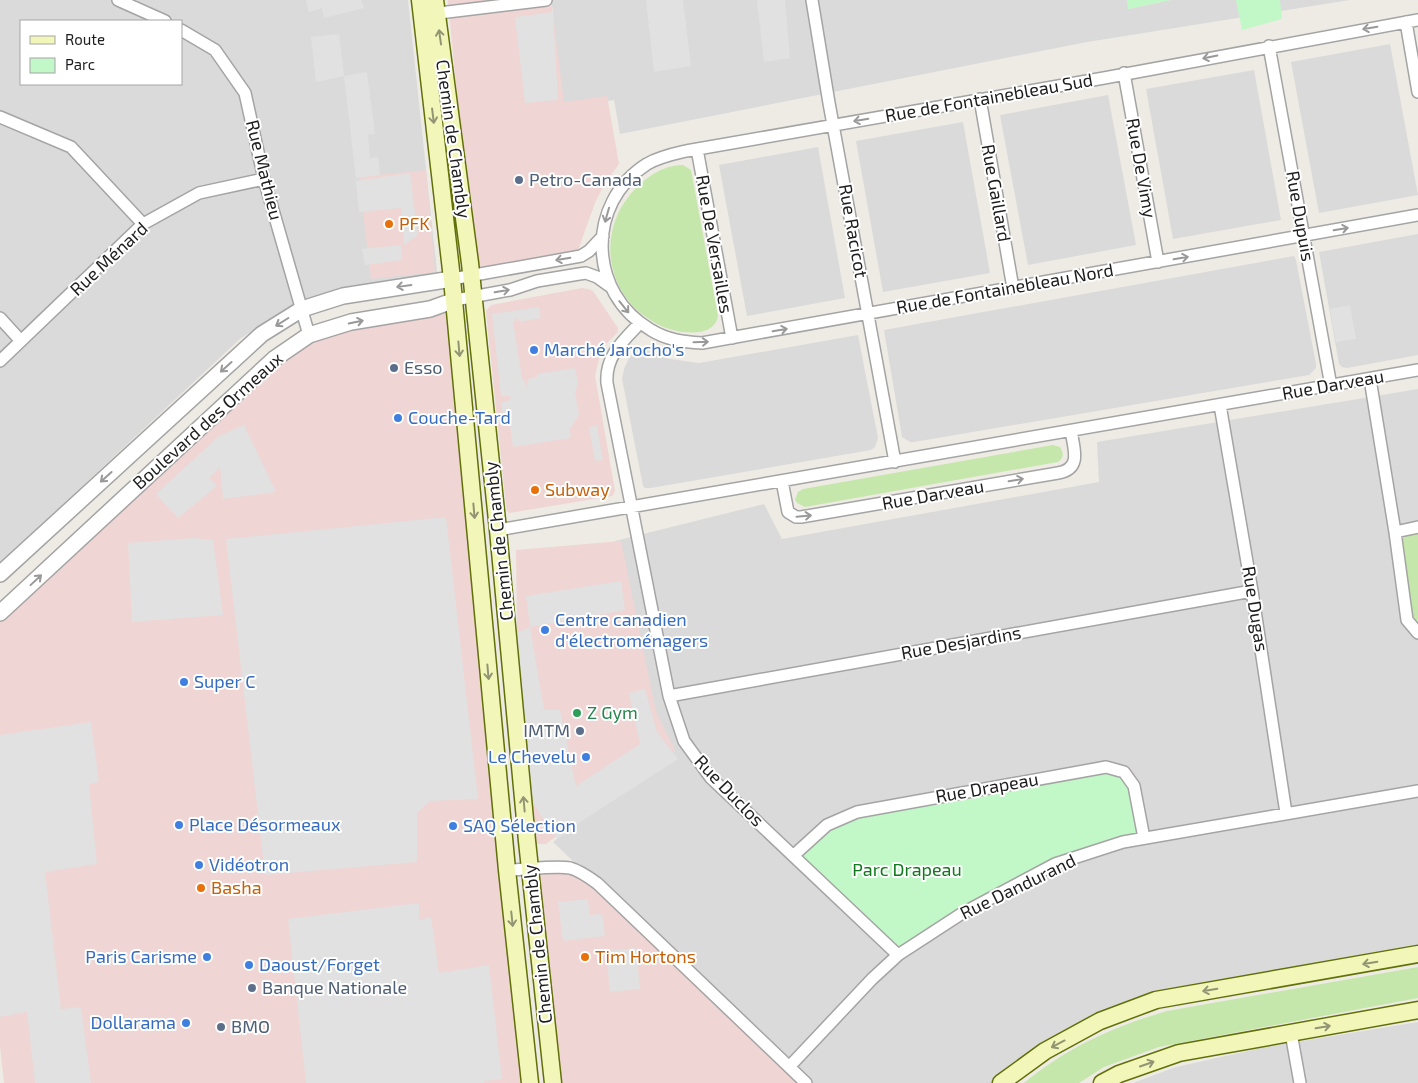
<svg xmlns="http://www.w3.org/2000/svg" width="1418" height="1083" viewBox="0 0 1418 1083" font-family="'Exo 2',sans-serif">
<rect width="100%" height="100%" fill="#eeebe4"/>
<path fill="#dbdada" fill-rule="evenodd" d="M0 0H408L437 272 330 294 281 314 241 338 0 563ZM21 21H181V84H21Z
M551 0H1127L1129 9 1170 0H1236L1237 2 1248 0H1350L1087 42 620 134 614 100 475 121 553 11Z
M1390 44 1418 195 1319 213 1291 62Z
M1254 70 1281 220 1173 239 1146 89Z
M1108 95 1136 245 1028 265 1000 115Z
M963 122 990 273 883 292 856 141Z
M818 147 845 298 747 316 719 165Z
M1418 234V355L1347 368 1342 367 1339 364 1319 252Z
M1294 256 1296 260 1316 364V368L1309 375 914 442H910L902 437 884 330Z
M858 335 878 438 875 447 871 450 651 488H645L643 486 622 379 624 369 629 358 636 351 640 348 670 359 699 363Z
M1418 389V954L1156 1000 1001 1083H806L553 842 664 757 604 563 615 541 764 504 782 539 1099 482 1097 442Z
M1418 1022V1083H1133L1176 1067 1266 1047Z"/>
<path fill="#efd5d3" d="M448 0H551L564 102 607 96 619 164 605 183 595 203 578 250 473 269Z
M426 170 435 272 371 279 359 177Z
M582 288 588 289 593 291 618 328V332L607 343 602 352 599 359 595 376 615 491 612 496 509 513 507 511 506 506 486 311 491 305Z
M455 300 530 1083H4L0 1046V613L309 335Z
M621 541 656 712 675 750 622 786 546 844H520L516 550Z
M558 867 585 874 806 1083H553L531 877Z"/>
<path fill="#c6e7ab" d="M683 165 691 170 692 175 718 316C714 340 675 333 659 325 650 320 639 313 632 305 615 286 608 262 611 238 613 223 619 208 629 196 642 180 661 165 683 165Z
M1053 445 1060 447C1064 453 1064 458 1058 462L805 507 797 503 795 500 798 492 803 489Z
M1418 527V633L1407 620 1395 532Z
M1418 967V998L1159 1047 1104 1067 1079 1083H1024C1066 1048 1115 1026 1167 1011Z"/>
<path fill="#c2f7c8" d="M1127 0H1170L1128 9Z
M1236 0H1280L1282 19 1242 30Z
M1106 767 1124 772 1144 838 1055 864 898 955 794 855 827 825 857 812Z"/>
<path fill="#e1e1e1" d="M306 0H361L364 8 324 18 322 8 309 12Z
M646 0H683L691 66 654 72Z
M757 0H785L790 58 764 62Z
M553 12 558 100 525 103 515 17Z
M339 34 344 76 367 72 375 134 368 135 370 158 378 157 380 175 356 178 344 76 316 82 311 37Z
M410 173 418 235 404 245 401 208 359 212 356 181Z
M401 245 402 260 365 265 362 249Z
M1350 305 1356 339 1336 342 1330 309Z
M539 307 541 318 519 322 518 317 513 322 522 378 528 387 527 379 537 377V374L575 368 578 382 575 393 579 415 570 429 571 438 513 447 509 419 511 417 503 418 501 402 511 400 510 396H501L492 314Z
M244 425 276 492 223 499 220 467 209 478 217 486 178 518 156 494 219 436Z
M597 426 603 460 595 461 589 427Z
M446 517 478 799 430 801 417 813V862L265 875 226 539Z
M194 538 213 540 223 615 132 622 128 543Z
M621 581 625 610 530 627 544 710H560L576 786 640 744 629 693 645 689 657 732 678 759 574 826 557 839 533 803 514 634 530 627 526 596Z
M91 722 99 782 89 784 97 864 45 872 61 1009 81 1007 91 1083H35L27 1012 0 1017V735Z
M588 899 590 915 602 914 605 936 563 941 558 902Z
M419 903V920L431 917 439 973 489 965 502 1079 484 1081V1083H306L288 919Z
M636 948 640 989 610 992 606 951Z"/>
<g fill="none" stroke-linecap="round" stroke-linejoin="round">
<g stroke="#a4a4a4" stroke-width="14">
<path id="minor" d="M118 0 165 21
M812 0 829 103 895 462
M431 14 546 0
M1418 20 1104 78 686 151C673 154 659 157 647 164 585 203 588 294 651 330 667 340 684 342 702 343L1418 215
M1406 22 1418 92
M181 30 215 50 245 93 264 179 309 335
M1269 46 1331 386
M1124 73 1158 262
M980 99 1013 288
M0 117 71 147 143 224
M697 149 732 338
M452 279 581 256 589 251 603 236
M455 300 510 290 537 281 579 274 586 273 597 277 611 287
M0 318 21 341
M640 323C623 341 605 356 607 383L669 696 684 741 711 778 898 955
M0 361 143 224 199 193 264 179
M1370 379 1395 532 1407 620 1418 633
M1220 405 1252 591 1286 813
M782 481 788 512 796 517H801L1058 473C1082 469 1074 449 1071 431
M498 530 1418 370
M1395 532 1418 527
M669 696 1252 591
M794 855 827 825 857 812 1106 767 1124 772 1134 786 1144 838
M507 870C523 870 556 865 570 868 581 871 590 878 598 884L806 1083
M1291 1033 1300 1083
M789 1067 872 979 898 955 961 914 1055 864 1123 842 1418 791"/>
</g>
<g stroke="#a4a4a4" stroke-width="18">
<path id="tertiary" d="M0 574 262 334 302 309 343 296 452 279
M0 613 274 359 309 335 351 322 430 309 455 300"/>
</g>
<g stroke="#627009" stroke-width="19">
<path id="secondary" d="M420 0 452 279 507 870 530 1083
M435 0 470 263 498 530 527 841 553 1083
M1001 1083 1045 1051 1100 1021 1156 1000 1418 954
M1102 1083 1119 1074 1179 1053 1418 1010"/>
</g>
<use href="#minor" stroke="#fff" stroke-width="11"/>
<use href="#tertiary" stroke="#fff" stroke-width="15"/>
<use href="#secondary" stroke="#f2f7b9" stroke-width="16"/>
</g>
<defs><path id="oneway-shaft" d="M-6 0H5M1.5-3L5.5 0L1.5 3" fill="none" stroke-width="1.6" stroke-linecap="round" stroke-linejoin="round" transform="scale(1.25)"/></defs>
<g stroke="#999">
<use href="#oneway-shaft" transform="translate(1370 28) rotate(170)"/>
<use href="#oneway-shaft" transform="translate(1210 57) rotate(169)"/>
<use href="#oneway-shaft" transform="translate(861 120) rotate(170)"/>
<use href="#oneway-shaft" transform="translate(607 215) rotate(106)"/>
<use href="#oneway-shaft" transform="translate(1341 229) rotate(-10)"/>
<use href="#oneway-shaft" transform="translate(1181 258) rotate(-10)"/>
<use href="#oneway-shaft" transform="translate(563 259) rotate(170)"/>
<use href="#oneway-shaft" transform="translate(404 286) rotate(172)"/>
<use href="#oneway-shaft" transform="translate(502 291) rotate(-10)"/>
<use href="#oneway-shaft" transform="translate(624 307) rotate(51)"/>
<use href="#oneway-shaft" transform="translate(282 322) rotate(148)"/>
<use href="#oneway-shaft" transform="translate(356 322) rotate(-12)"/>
<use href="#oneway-shaft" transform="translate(780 330) rotate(-10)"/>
<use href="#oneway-shaft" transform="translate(701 342) rotate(-2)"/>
<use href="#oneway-shaft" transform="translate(226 367) rotate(138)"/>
<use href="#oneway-shaft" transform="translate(106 477) rotate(138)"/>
<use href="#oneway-shaft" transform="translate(1016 480) rotate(-10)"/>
<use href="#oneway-shaft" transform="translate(804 516) rotate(-5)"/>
<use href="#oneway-shaft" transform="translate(36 580) rotate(-43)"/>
</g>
<g stroke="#929573">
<use href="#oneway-shaft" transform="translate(440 37) rotate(-98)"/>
<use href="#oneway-shaft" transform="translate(433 116) rotate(83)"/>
<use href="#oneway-shaft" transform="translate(459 349) rotate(85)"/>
<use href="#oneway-shaft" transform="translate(474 511) rotate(85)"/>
<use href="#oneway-shaft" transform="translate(488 672) rotate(85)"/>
<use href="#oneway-shaft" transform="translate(524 804) rotate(-95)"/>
<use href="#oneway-shaft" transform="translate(512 919) rotate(84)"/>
<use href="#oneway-shaft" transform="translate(1370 963) rotate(170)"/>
<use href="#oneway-shaft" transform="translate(1210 990) rotate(170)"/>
<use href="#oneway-shaft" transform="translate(1323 1027) rotate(-10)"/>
<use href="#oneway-shaft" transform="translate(1058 1044) rotate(152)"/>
<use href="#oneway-shaft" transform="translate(1147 1064) rotate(-19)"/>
</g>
<g fill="#5c6f8a" stroke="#fff" stroke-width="2">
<circle cx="519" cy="180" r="5"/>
<circle cx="394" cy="368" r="5"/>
<circle cx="580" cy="731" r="5"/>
<circle cx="252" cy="988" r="5"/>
<circle cx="221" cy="1027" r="5"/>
</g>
<g fill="#e8710a" stroke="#fff" stroke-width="2">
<circle cx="389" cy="224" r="5"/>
<circle cx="535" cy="490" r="5"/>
<circle cx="201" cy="888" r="5"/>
<circle cx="585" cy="957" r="5"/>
</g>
<g fill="#3f7fe0" stroke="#fff" stroke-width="2">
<circle cx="534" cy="350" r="5"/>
<circle cx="398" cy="418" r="5"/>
<circle cx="545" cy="630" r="5"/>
<circle cx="184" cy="682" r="5"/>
<circle cx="586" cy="757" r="5"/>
<circle cx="179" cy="825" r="5"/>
<circle cx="453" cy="826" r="5"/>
<circle cx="199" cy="865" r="5"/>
<circle cx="207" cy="957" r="5"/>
<circle cx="249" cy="965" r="5"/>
<circle cx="186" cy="1023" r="5"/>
</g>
<circle fill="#2e9e5b" stroke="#fff" stroke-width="2" cx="577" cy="713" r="5"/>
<g text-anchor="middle" stroke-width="4" stroke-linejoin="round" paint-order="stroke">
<g font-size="18" fill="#1d1d1d" stroke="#fff">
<text transform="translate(989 98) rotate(-10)" y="6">Rue de Fontainebleau Sud</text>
<text transform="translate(453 139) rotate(82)" y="6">Chemin de Chambly</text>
<text transform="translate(1141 168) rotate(80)" y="6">Rue De Vimy</text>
<text transform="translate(264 170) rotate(76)" y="6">Rue Mathieu</text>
<text transform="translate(996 193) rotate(80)" y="6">Rue Gaillard</text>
<text transform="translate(1300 216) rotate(80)" y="6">Rue Dupuis</text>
<text transform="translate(853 231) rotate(80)" y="6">Rue Racicot</text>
<text transform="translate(714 244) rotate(80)" y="6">Rue De Versailles</text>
<text transform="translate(109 259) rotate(-43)" y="6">Rue Ménard</text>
<text transform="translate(1005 289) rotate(-10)" y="6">Rue de Fontainebleau Nord</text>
<text transform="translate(1333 385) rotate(-10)" y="6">Rue Darveau</text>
<text transform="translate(208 421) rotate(-42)" y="6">Boulevard des Ormeaux</text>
<text transform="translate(933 495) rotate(-10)" y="6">Rue Darveau</text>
<text transform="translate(499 541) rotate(-96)" y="6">Chemin de Chambly</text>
<text transform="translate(1255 609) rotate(81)" y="6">Rue Dugas</text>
<text transform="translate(961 643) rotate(-10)" y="6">Rue Desjardins</text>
<text transform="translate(987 788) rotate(-10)" y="6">Rue Drapeau</text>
<text transform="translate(729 791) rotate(46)" y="6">Rue Duclos</text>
<text transform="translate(1018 887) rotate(-26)" y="6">Rue Dandurand</text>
<text transform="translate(538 944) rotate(-96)" y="6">Chemin de Chambly</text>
</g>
<g font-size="18" fill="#4e5e75" stroke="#fff" text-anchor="start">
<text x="529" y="186">Petro-Canada</text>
<text x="404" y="374">Esso</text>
<text x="570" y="737" text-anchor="end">IMTM</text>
<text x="262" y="994">Banque Nationale</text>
<text x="231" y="1033">BMO</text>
</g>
<g font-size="18" fill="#c56008" stroke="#fff" text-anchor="start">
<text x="399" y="230">PFK</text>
<text x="545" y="496">Subway</text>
<text x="211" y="894">Basha</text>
<text x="595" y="963">Tim Hortons</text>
</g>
<g font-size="18" fill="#366cbe" stroke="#fff" text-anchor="start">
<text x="544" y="356">Marché Jarocho's</text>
<text x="408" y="424">Couche-Tard</text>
<text x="555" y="626">Centre canadien<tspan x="555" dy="21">d'électroménagers</tspan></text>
<text x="194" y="688">Super C</text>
<text x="576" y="763" text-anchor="end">Le Chevelu</text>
<text x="189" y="831">Place Désormeaux</text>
<text x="463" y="832">SAQ Sélection</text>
<text x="209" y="871">Vidéotron</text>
<text x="197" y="963" text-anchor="end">Paris Carisme</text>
<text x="259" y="971">Daoust/Forget</text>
<text x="176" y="1029" text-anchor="end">Dollarama</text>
</g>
<g font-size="18" fill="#27864d" stroke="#fff" text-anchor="start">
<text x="587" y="719">Z Gym</text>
</g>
<g font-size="18" fill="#0f781b" stroke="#fff">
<text x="907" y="876">Parc Drapeau</text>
</g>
</g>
<rect x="20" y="20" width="162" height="65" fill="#ffffff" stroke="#a5a5a5"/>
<rect x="30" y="36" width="25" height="8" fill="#f2f7b9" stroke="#a5a5a5"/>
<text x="65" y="45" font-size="15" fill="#1d1d1d">Route</text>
<rect x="30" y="58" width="25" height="15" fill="#c2f7c8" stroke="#a5a5a5"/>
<text x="65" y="70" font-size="15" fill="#1d1d1d">Parc</text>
</svg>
